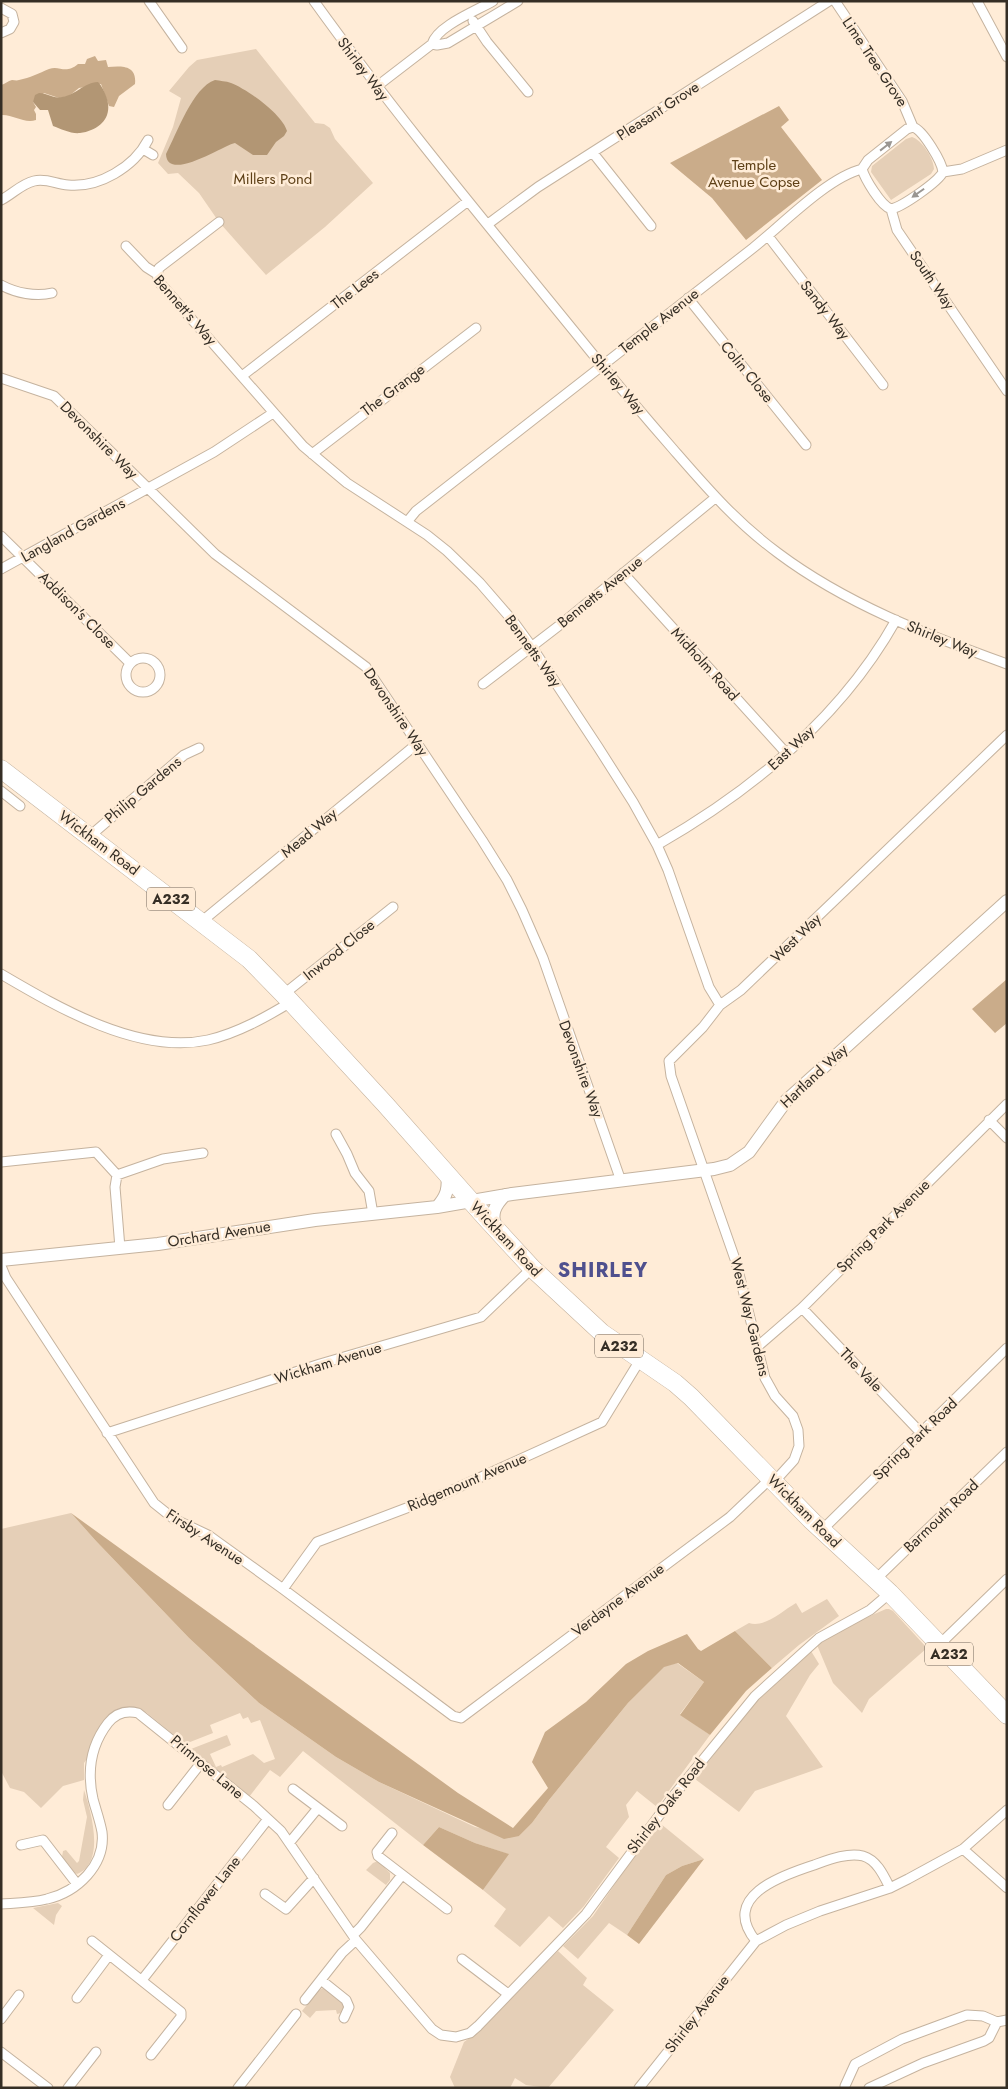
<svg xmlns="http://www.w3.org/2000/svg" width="1008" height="2089" viewBox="0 0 1008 2089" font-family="Jost,sans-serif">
<rect width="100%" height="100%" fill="#ffecd7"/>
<path fill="#e5cfb7" d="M256 49 315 123 324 124 330 128 335 139 373 183 325 227 266 275 219 222 199 193 178 173 168 174 158 163 173 127 181 98 169 91 189 67 197 60Z
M912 137C922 140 934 159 934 169L931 174 891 200 871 172 872 166 906 139Z
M71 1513 96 1541 189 1638 259 1703 336 1757 379 1782 475 1827 519 1836 532 1823 549 1800 628 1703 664 1666 677 1663 704 1682 680 1714 710 1735 657 1807 637 1791 626 1805 629 1817 606 1847 619 1858 584 1906 563 1928 549 1916 520 1947 494 1926 506 1909 483 1890 508 1854 475 1843 439 1827 423 1845 303 1751 280 1777 270 1770 249 1797 191 1749 227 1735 231 1745 210 1754 216 1767 221 1765 222 1767 253 1754 264 1763 275 1759 260 1720 251 1723 248 1717 243 1719 240 1713 210 1725 213 1733 185 1744 147 1713 139 1709H121L84 1763V1780L63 1786 41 1808 24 1792 10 1788 1 1771V1529Z
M827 1599 839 1616 799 1645 772 1668 735 1631 749 1623C765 1628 782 1611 796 1603L802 1613Z
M886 1609H889L893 1611 927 1648 869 1699 862 1713 833 1683 817 1645 847 1626Z
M811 1651 819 1664 810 1675 786 1716 823 1767 755 1791 739 1812 695 1779 752 1706Z
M84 1790C91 1811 106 1863 77 1874L72 1871 62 1857 63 1851 66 1850 77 1863 79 1861 87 1817 83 1800Z
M661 1824 704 1859 682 1866 666 1875 627 1935 609 1923 578 1959 563 1946 593 1916 628 1865Z
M378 1861 385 1864V1868L390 1873V1880L386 1885 366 1870 373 1863Z
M58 1903 62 1906 56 1915 54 1925 33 1908Z
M558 1951 587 1978 583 1985 614 2010 548 2088 526 2085 515 2078 510 2088H455L450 2077 464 2042 482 2029Z
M323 1988 342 2000 345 2006 341 2013 337 2014 336 2010 316 2011 310 2018 302 2011 318 1991Z"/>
<path fill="#caac8a" d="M95 56 98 61 106 60 108 67C122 66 137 65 135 84L119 96 114 107 109 106 101 84 79 88 69 96 59 98 44 93 33 102 36 107 34 110 36 114V120C24 124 13 114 1 115V85C5 84 8 81 12 80 14 80 17 81 19 80 30 78 39 73 49 69 60 65 65 75 78 64H85L87 59Z
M779 106 789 120 781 127 822 180 746 240 712 198 670 163Z
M1007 979V1023L995 1033 972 1009Z
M71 1513 458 1793 513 1828 548 1788 532 1762 545 1732 586 1702 626 1664 648 1651 687 1634 698 1649 701 1651 735 1631 772 1668 746 1691 710 1735 680 1715 704 1682 678 1663 664 1667 628 1703 549 1800 532 1823 519 1836 504 1839 379 1782 336 1757 259 1703 189 1638 96 1541Z
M439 1827 475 1843 509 1854 483 1890 423 1845Z
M704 1859 639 1944 627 1935 666 1875 682 1866Z"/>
<path fill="#b29674" d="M215 80C220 81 226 81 231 83 247 89 283 115 287 131L284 136 276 142 267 155H253L235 143C224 145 167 183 166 154 177 133 193 87 215 80Z
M98 82C102 86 104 91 106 96 114 117 100 130 80 133 71 134 61 129 53 126L48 110H40L33 102 35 95 39 93C48 93 53 99 62 97 76 95 83 83 98 82Z"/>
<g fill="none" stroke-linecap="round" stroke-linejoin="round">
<g stroke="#c5b39f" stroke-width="11">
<path id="street" d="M149 1 182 48
M314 1C401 122 497 236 591 352 618 385 645 417 673 449 707 488 736 522 778 553 846 604 927 635 1007 664
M835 1 902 101 913 127C923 130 942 162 943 172
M977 1 1007 57
M1 8 12 14 14 22 10 29 1 33
M473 21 487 42 528 92
M432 44 437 45 448 43 518 1
M376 87 432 44C437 26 476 11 493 1
M143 149 153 155
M593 153 651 226
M862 169C865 179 881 206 891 209
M1 200C13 194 21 184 34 181 46 178 56 184 68 185 99 188 134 167 148 140
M891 209 897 230 1007 391
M891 209C902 207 938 182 943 172L962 169 1007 150
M488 224 538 187 829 1
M768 236 883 385
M126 246 146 267 157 274 159 282 303 446 347 483 427 535 447 551 480 583 513 621 532 647 598 747 633 802 657 845 668 870 709 987 720 1005
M157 274 159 268 219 222
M1 285C16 293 36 297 52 293
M688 298 806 445
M242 376 468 201
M1 378 54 396 215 554 366 667 482 840 507 880 522 910 543 958 621 1181
M312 454 476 328
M407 522 416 511C529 424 640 335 753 248 783 224 827 178 862 169L868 160 907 129 913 127
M1 536 130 663
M1 569 214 452 273 413
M623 573 787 754
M126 675a17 17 0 1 1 34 0a17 17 0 1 1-34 0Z
M483 684 565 621 715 498
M1 791 20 806
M90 836 184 755 199 748
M657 845C753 790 841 718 896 620
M201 922 418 743
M1 974C59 1008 139 1055 208 1040 238 1033 266 1017 291 1002
M284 994 393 907
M989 1120 1007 1138
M336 1134 347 1154 355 1173 369 1191 373 1214
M1 1162 96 1152 117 1175 163 1159 203 1153
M117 1175 115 1187 120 1248
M1 1266 6 1278 154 1503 174 1519 208 1535 283 1589 453 1716 461 1718 730 1517 771 1478
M802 1308 921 1433
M757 1347 802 1308 1007 1104
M107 1433 320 1364 481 1317 532 1268
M774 1482 794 1460 799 1446 798 1430 793 1416 775 1396 765 1378 736 1262 671 1076 669 1061 703 1027 720 1005 741 990 1007 735
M822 1530 1007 1348
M876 1579 1007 1452
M283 1589 317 1542 446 1493 602 1422 640 1360
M940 1644 1007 1579
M293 1789 342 1826
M168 1805 201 1763
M392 1833 377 1852 378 1856 447 1909
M290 1842 318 1808
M21 1845 43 1840 77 1884
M963 1849 1007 1888
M265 1894 286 1909 314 1878
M1 1904C16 1903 32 1903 47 1899 77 1892 106 1865 102 1832 100 1821 96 1810 93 1799 87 1772 91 1745 108 1723 116 1713 126 1710 138 1713L254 1806 281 1831 356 1940 432 2029 441 2035 456 2037 470 2033 478 2026 586 1914 675 1794 755 1696 819 1638 870 1610 890 1593
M353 1935 361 1927 402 1875
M92 1941 181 2012V2017L151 2055
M756 1941C720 1897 780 1876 814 1865 828 1860 848 1852 863 1856 877 1860 884 1876 890 1888
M462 1959 508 1994
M142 1980 268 1819
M321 1980 346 2000 349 2007 344 2018
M77 1998 109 1955
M305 2000 342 1953 356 1940
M1 2019 19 1995
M1 2052 48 2088
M845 2086 855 2064 902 2039 967 2015 983 2016 997 2022
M68 2088 96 2052
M238 2088 296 2014
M639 2088 756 1941 786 1925 820 1911 890 1888 908 1879 963 1849 1007 1810
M869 2088 923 2063 984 2041 989 2038 997 2022 1007 2020"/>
</g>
<g stroke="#c5b39f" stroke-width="14">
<path id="secondary" d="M437 1207C447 1196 449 1188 447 1174
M496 1228C490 1214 495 1205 505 1195
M1 1260 158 1244 315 1220 437 1207 512 1194 714 1169 730 1165 749 1152 786 1101 1007 901"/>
</g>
<g stroke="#c5b39f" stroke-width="19">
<path id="highway" d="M1 769 249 959 291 1002 385 1104 485 1217 532 1268 602 1333 675 1383 691 1397 812 1521 890 1593 1007 1715"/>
</g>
<use href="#street" stroke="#fff" stroke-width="9"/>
<use href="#secondary" stroke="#fff" stroke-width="12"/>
<use href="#highway" stroke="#fff" stroke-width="18"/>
</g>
<defs><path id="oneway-solid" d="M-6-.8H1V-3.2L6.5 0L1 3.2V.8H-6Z" transform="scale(1.25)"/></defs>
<g fill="#9a9692">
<use href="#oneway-solid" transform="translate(886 146) rotate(-38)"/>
<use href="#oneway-solid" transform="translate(918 193) rotate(145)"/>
</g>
<g text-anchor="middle" stroke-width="5" stroke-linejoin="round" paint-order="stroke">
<g fill="#ffecd7" stroke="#72675a" stroke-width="1">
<rect x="147" y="887.5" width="48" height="23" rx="4"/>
<rect x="595" y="1334.5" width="48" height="23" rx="4"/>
<rect x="925" y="1642.5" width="48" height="23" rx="4"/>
</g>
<g font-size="14" font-weight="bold" fill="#352e25">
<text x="171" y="904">A232</text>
<text x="619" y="1351">A232</text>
<text x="949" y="1659">A232</text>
</g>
<g font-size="15" fill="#352e25" stroke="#ffecd7">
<text transform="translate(875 62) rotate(56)" y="5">Lime Tree Grove</text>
<text transform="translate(363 69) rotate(53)" y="5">Shirley Way</text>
<text transform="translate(658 111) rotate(-33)" y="5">Pleasant Grove</text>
<text transform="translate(932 280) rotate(56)" y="5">South Way</text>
<text transform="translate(355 289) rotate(-38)" y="5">The Lees</text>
<text transform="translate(185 310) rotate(49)" y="5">Bennett's Way</text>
<text transform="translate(825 310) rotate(52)" y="5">Sandy Way</text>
<text transform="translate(659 321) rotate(-38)" y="5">Temple Avenue</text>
<text transform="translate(747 372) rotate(51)" y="5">Colin Close</text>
<text transform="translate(618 384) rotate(50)" y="5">Shirley Way</text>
<text transform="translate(393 390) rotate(-37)" y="5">The Grange</text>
<text transform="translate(99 440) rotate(45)" y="5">Devonshire Way</text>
<text transform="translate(73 530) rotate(-29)" y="5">Langland Gardens</text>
<text transform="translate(600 592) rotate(-39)" y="5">Bennetts Avenue</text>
<text transform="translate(77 610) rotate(45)" y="5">Addison's Close</text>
<text transform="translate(942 639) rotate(22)" y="5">Shirley Way</text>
<text transform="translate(533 651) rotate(54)" y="5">Bennetts Way</text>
<text transform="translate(705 664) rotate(48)" y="5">Midholm Road</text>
<text transform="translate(396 712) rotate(56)" y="5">Devonshire Way</text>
<text transform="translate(791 748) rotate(-43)" y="5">East Way</text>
<text transform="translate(143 790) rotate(-40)" y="5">Philip Gardens</text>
<text transform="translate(309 833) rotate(-40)" y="5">Mead Way</text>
<text transform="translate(99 843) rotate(37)" y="5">Wickham Road</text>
<text transform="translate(796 938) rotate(-44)" y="5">West Way</text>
<text transform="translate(339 950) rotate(-39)" y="5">Inwood Close</text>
<text transform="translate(581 1069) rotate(70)" y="5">Devonshire Way</text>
<text transform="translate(814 1076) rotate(-43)" y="5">Hartland Way</text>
<text transform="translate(883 1226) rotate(-45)" y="5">Spring Park Avenue</text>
<text transform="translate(219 1234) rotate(-9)" y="5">Orchard Avenue</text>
<text transform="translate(506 1239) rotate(47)" y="5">Wickham Road</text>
<text transform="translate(750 1317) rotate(76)" y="5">West Way Gardens</text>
<text transform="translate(328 1363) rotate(-17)" y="5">Wickham Avenue</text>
<text transform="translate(861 1370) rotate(46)" y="5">The Vale</text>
<text transform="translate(915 1439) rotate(-44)" y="5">Spring Park Road</text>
<text transform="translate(467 1482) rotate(-23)" y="5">Ridgemount Avenue</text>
<text transform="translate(804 1511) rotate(45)" y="5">Wickham Road</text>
<text transform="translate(941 1516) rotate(-44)" y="5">Barmouth Road</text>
<text transform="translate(205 1537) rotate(33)" y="5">Firsby Avenue</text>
<text transform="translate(618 1600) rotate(-37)" y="5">Verdayne Avenue</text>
<text transform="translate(207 1767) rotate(40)" y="5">Primrose Lane</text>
<text transform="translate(666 1806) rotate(-52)" y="5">Shirley Oaks Road</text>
<text transform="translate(205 1899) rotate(-52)" y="5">Cornflower Lane</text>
<text transform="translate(697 2014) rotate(-52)" y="5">Shirley Avenue</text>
</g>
<g font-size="15" fill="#5e4017" stroke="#ffecd7">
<text x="754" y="170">Temple<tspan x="754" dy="17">Avenue Copse</tspan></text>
<text x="273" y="184">Millers Pond</text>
</g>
<g font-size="20" font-weight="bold" letter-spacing="1" fill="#4f508e" stroke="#ffecd7">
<text x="603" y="1277">SHIRLEY</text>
</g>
</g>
<rect width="1008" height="2089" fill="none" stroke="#352e25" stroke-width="5"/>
</svg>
